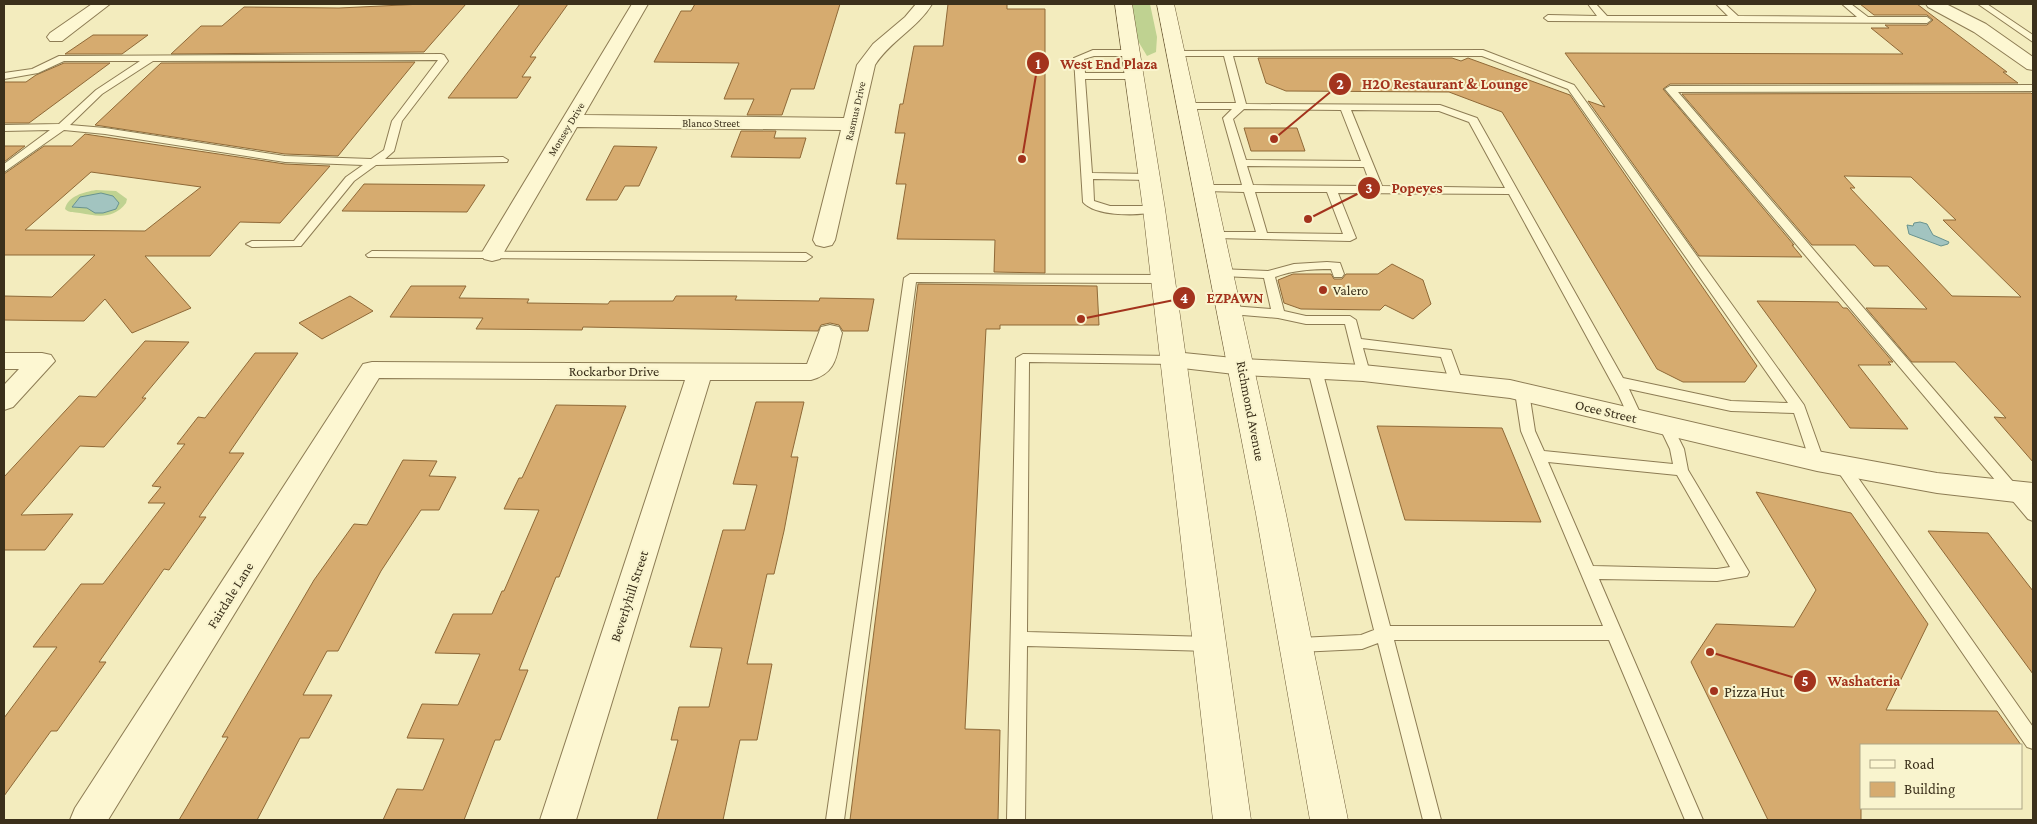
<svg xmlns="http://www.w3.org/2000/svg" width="2037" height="824" viewBox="0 0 2037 824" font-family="'Crimson Pro',serif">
<rect width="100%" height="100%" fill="#f3ecbe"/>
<path fill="#bfd291" d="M1132 4H1150L1157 37 1156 52 1147 56 1138 41Z
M96 190 116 191 127 199 126 203C113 220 97 216 80 213 74 212 69 213 65 209 68 196 84 192 96 190Z"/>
<path fill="#a2c4c0" stroke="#68938f" d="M101 193 113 196 119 203 116 209 103 213H95L87 208 72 207 80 197Z
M1920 222 1927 224 1933 235 1949 242 1948 244 1941 246 1909 234 1907 225 1913 226 1914 223Z"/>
<path fill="#d6ab6f" stroke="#8f6937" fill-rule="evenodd" d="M423 4H466L424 52 171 54 201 26H222L244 7 339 8Z
M520 4H568L530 57H536L522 77H531L517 98H448Z
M695 4H840L814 89H791L782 115H747L754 99H724L739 63 654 62 681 11H691Z
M948 4H1007V9H1045V273L994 272 995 240 897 239 906 184H896L905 133H895L900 104H903L914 46H943Z
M1860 4H1917L2007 72H2003L2018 83 1670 84 1663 89 1794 245H1792L1802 257 1699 256 1588 101 1605 107 1565 53 1903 54 1871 28H1889L1885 25H1927L1933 20 1927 15H1874Z
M93 35H148L122 54H65Z
M1258 58H1452L1461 61 1468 58 1570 95 1757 366 1745 382H1683L1657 369 1502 112 1449 92 1286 91 1266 83Z
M415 62 338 156 285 154 95 125 161 63Z
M64 63H110L29 123H4V82H26L36 75Z
M2031 93 2033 95V462L1994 417 2006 418 1955 362H1912L1866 308 1927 309 1888 266H1874L1855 245H1812L1682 94ZM1844 176 1911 177 1956 220H1943L2021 297 1952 296 1850 188H1855Z
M1244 128H1297L1305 151H1251Z
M741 131H776L774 138H806L800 158 731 157Z
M85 134 285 164 330 166 280 223 240 222 210 256H145L191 308 132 333 105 299 84 321 4 320V296L52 297 95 255H4V174L44 146H72ZM91 172 201 187 145 231 25 230Z
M4 146H25L4 162Z
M614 146 657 147 639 186H625L617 200H586Z
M364 184 485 185 467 212 342 211Z
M1392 264 1423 280 1431 304 1413 319 1385 305 1380 310 1301 309 1284 303 1278 280 1293 274H1331L1334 279H1342L1346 274H1378Z
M918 284 1097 286 1099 325H1000V329H986L965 729 1000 730 998 820H850Z
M411 286H466L459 298 529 299 527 303 608 304 610 301H673L676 296H737L735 300 819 301 820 298 874 299 868 331H843L839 325 830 323 821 325 818 331 583 327 582 330 476 329 483 318 390 317Z
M350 296 373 311 322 339 299 323Z
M1757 301 1838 302 1843 308H1847L1893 362H1888L1891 365H1858L1908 429 1850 428Z
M145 341 189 342 142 398H146L104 447 80 446 21 515 73 514 45 550H4V477L79 396 96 397Z
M255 353H298L229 453H244L199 517H206L169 570 164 569 99 662H106L57 731H51L4 796V718L57 647H33L81 584H103L165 503H148L161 487 152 486 185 444H177L198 417 205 418Z
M756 402H804L791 457H798L784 531 774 574H767L747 664H772L757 740H740L723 820H657L678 740H671L679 707H709L722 648 690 647 723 530H745L757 485 733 484Z
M556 405 626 406 559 577H556L519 670H528L500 740H495L464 820H383L397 789 423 790 444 739 407 738 422 704 458 705 480 654 435 653 453 614H492L502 591H504L539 510 504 509 519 478H522Z
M1377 426 1502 428 1541 522 1405 520Z
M403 460 437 461 429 476 456 477 439 510H421L381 571 338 651H327L303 695H332L309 738H300L257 820H179L228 737H222L314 580 354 524 367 525Z
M1756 492 1851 513 1928 624 1886 710 1997 711 2021 745H1861V820H1768L1691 662 1716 624 1794 627 1816 590Z
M1928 531 1988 533 2033 591V674Z"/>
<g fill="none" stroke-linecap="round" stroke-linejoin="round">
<g stroke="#8d7c54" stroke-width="2">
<path id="lane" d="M1588 4H1596L1607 16H1728L1716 4H1725L1738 16 1857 17 1842 4H1851L1868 17H1927L1931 20 1927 23 1548 21 1544 18 1548 15 1597 16Z
M1978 4H1987L2033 35V42Z
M1093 50H1131L1136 53 1131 56H1094L1084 59 1085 73H1134L1139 76 1134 79H1085L1092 173 1150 174 1155 177 1150 180 1093 179 1094 201 1110 206H1154L1158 207V211C1140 216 1096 217 1083 202L1074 58Z
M1483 50 1574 85 1804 405 1824 461 1822 465H1812L1810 461 1794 413 1731 411 1629 389 1642 417 1640 420H1630L1619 396 1509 194 1338 193 1356 238 1350 241 1215 238 1209 235 1215 232H1256L1244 192 1205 191 1200 188 1205 185H1242L1223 118 1232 109H1187L1182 106 1187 103H1236L1224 56H1176L1173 55V51ZM1233 56H1482L1568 89 1788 403 1731 401 1623 378 1477 118 1440 105 1246 104ZM1244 109 1341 110 1361 161 1246 160 1233 119ZM1351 110 1439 111 1469 122 1505 188 1382 186ZM1247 166 1364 167 1371 186 1253 185ZM1255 192H1327L1343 234 1267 233Z
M441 54 444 55 448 61 402 121 394 151 385 159 503 157 508 160 507 162 376 165 354 181 301 246 252 247 246 244 252 241H294L346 177 363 165 285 162 105 134 64 130 4 172V164L50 130 4 131V125L59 124 96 90 140 61H64L38 73 4 79V73L32 69 59 56ZM438 60 392 121 384 150 371 159 285 156 105 128 70 125 102 94 153 61Z
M2033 85V91L1678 92 2033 505V521L2028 519 1665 89 1670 86Z
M372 251 806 253 812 257 806 261 368 257 366 255Z
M1327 262 1340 263 1344 274 1342 277H1334L1331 269C1312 269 1293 270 1275 277L1284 311 1306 316H1350L1356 320 1361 339 1451 350 1463 383 1461 386H1451L1441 357 1363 348 1370 373 1363 377 1358 376 1345 324H1306L1278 318 1231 314 1225 310 1231 306 1271 309 1264 278 1223 276 1219 275 1217 272 1219 269 1268 271 1294 264Z
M910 274 1162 275 1168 279 1162 283 916 282 844 820H826L904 278Z
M1023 354 1174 356 1181 360 1174 364 1029 362 1027 632 1210 637 1216 639 1218 644 1216 649 1210 651 1027 646 1025 820H1007L1016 358Z
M1315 366 1322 370 1390 626H1603L1521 431 1515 392 1522 387 1529 392 1535 431 1544 451 1673 464 1670 449 1659 426 1666 421 1671 423 1684 449 1688 470 1749 572 1747 576 1717 581 1599 579 1703 820H1685L1609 640H1394L1441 820H1423L1378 643 1362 649 1299 652 1293 650 1291 645 1293 640 1299 638 1361 635 1374 630 1308 370ZM1548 462 1677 475 1730 567 1717 569 1593 566Z
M1842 461 1847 462 2033 727V749L2027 747 1837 470 1835 466 1837 462Z"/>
</g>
<g stroke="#8d7c54" stroke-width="2">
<path id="street" d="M92 4H110L62 41H50L47 37 50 33Z
M632 4H648L584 115 844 118 857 65 873 44 905 17 916 4H932C918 28 890 41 875 65L835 240 832 245 824 247 816 245 813 240 841 130 577 127 500 259 492 261 484 259 481 254Z
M1926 4H1946L1986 24 2033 57V70L2027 69 1974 32 1928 7Z
M830 325 839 327 842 333C836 356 837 373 811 380H710L576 820H540L685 380 379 378 108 820H70L75 808 363 364 372 362 807 364 821 327Z
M1174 352 1243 359 1363 365 1510 380 1817 451 1937 473 2033 483V504L1937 493 1817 471 1510 398 1363 381 1243 375 1165 366 1162 360 1165 354Z
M4 353H42L51 355 55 361 13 407 4 410V385L19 369H4Z"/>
</g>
<g stroke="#6f5d38" stroke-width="1">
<path id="secondary" d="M1115 4H1132L1165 209 1251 820H1213L1143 209Z
M1157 4H1174L1286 514 1348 820H1310L1256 514Z"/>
</g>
<use href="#lane" fill="#fdf7d2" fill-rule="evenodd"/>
<use href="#street" fill="#fdf7d2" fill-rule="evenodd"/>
<use href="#secondary" fill="#fdf7d2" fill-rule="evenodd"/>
</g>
<g fill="#a3331d" stroke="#f9f4ce" stroke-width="2">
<circle cx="1323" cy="290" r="5"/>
<circle cx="1714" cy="691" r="5"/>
</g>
<g text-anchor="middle" stroke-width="4" stroke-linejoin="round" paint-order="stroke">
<g font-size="11" fill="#3b301b" stroke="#f9f4ce">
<text transform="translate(855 111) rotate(-77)" y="4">Rasmus Drive</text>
<text x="711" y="127">Blanco Street</text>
<text transform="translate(566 129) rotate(-59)" y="4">Monsey Drive</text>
</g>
<g font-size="14" fill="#3b301b" stroke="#f9f4ce" text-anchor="start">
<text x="1333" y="295">Valero</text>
</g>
<g font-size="14" fill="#3b301b" stroke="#f9f4ce">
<text x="614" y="376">Rockarbor Drive</text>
<text transform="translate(1251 411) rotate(79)" y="5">Richmond Avenue</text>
<text transform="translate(1606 411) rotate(13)" y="5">Ocee Street</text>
<text transform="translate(230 595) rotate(-58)" y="5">Fairdale Lane</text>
<text transform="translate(629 596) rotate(-72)" y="5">Beverlyhill Street</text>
</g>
<g font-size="16" fill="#3b301b" stroke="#f9f4ce" text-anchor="start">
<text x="1724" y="697">Pizza Hut</text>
</g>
</g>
<path fill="none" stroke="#a3331d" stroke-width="2" d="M1022 159L1038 63M1274 139L1340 84M1308 219L1369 188M1081 319L1184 298M1710 652L1805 681"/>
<g fill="#a3331d" stroke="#f9f4ce" stroke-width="2">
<circle cx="1022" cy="159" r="5"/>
<circle cx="1274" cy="139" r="5"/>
<circle cx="1308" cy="219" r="5"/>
<circle cx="1081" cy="319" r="5"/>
<circle cx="1710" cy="652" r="5"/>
<circle cx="1038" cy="63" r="12"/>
<circle cx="1340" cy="84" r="12"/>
<circle cx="1369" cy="188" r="12"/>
<circle cx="1184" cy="298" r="12"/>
<circle cx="1805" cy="681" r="12"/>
</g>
<g font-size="15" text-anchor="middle" font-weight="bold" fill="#fff">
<text x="1038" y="69">1</text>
<text x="1340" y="89">2</text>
<text x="1369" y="193">3</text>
<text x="1184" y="303">4</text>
<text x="1805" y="686">5</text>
</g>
<g font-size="15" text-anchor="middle" font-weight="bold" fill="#a3331d" stroke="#f9f4ce" stroke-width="4" stroke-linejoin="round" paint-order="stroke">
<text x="1109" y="69">West End Plaza</text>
<text x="1445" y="89">H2O Restaurant &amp; Lounge</text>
<text x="1417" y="193">Popeyes</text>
<text x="1235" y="303">EZPAWN</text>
<text x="1864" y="686">Washateria</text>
</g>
<rect width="2037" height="824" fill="none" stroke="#3b301b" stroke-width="10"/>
<rect x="1860" y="744" width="162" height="65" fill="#f9f4ce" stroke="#ada686"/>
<rect x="1870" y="760" width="25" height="8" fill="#fdf7d2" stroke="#ada686"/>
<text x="1904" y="769" font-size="15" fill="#3b301b">Road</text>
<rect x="1870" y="782" width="25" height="15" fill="#d6ab6f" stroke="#ada686"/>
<text x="1904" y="794" font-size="15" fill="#3b301b">Building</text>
</svg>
